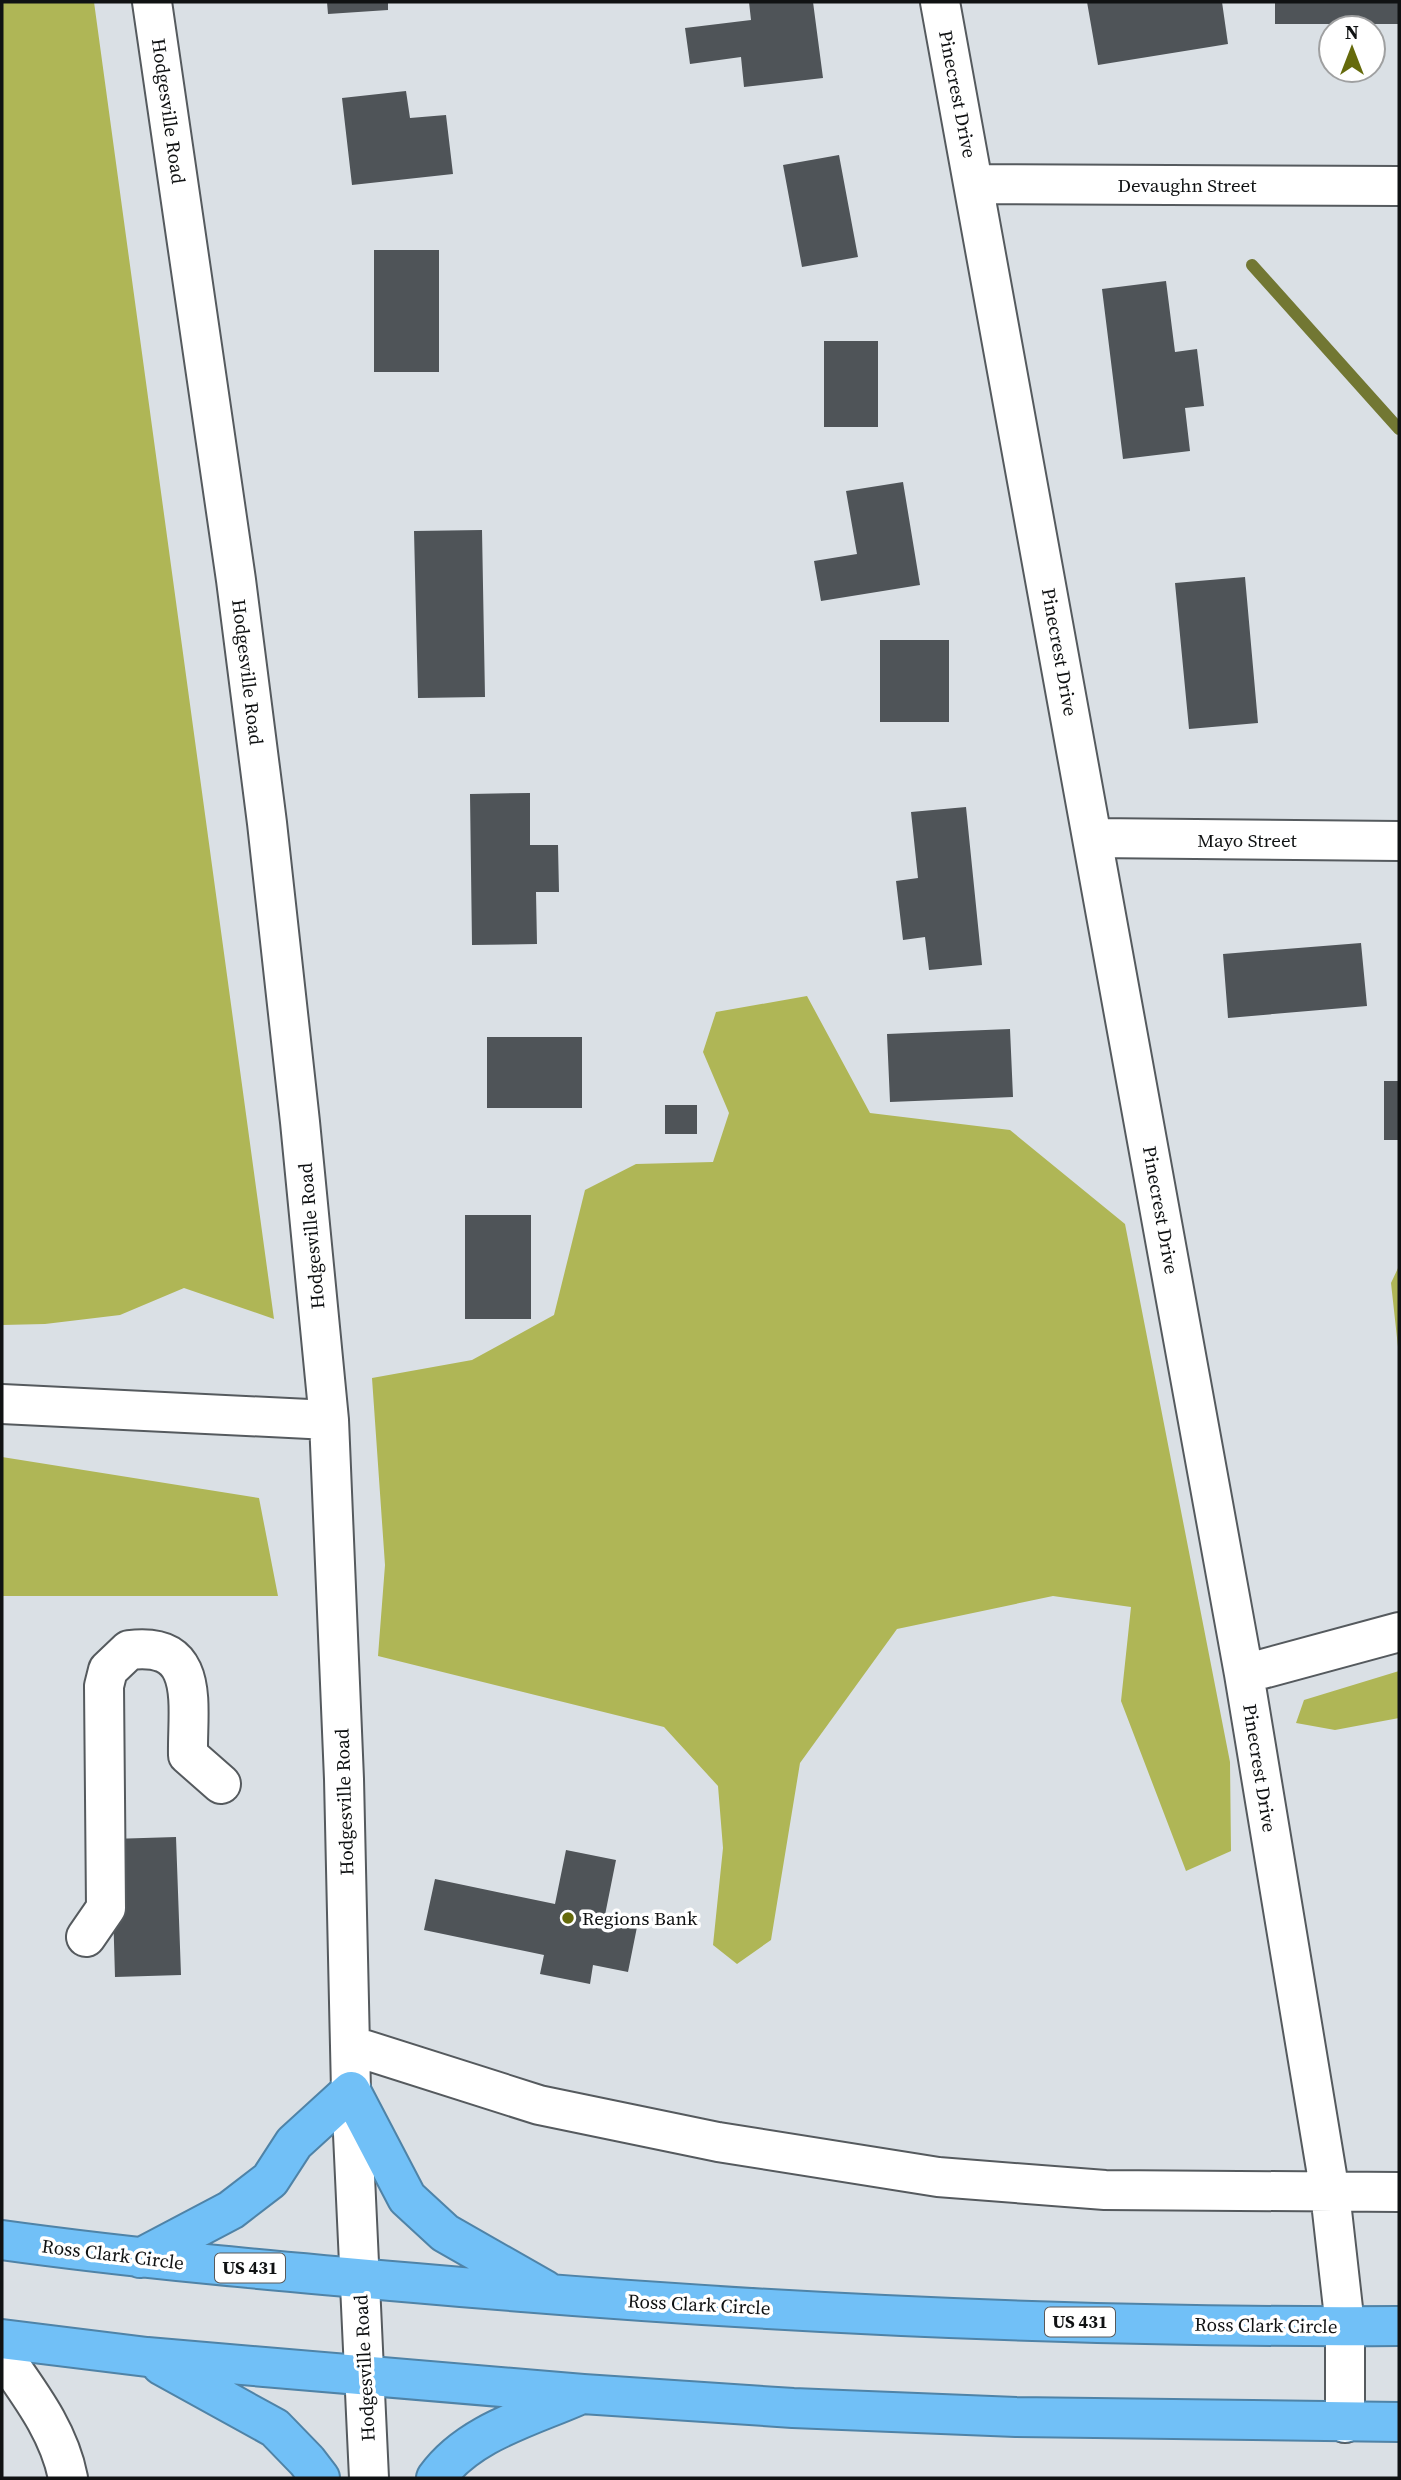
<svg xmlns="http://www.w3.org/2000/svg" width="1401" height="2480" viewBox="0 0 1401 2480" font-family="'Source Serif 4',serif">
<rect width="100%" height="100%" fill="#dae0e5"/>
<path fill="#afb656" d="M2 2H94L274 1319 184 1288 120 1315 45 1324 2 1325Z
M807 996 870 1113 1010 1130 1125 1224 1230 1762 1231 1851 1186 1871 1121 1701 1131 1607 1053 1596 897 1629 800 1763 771 1940 737 1964 713 1945 723 1848 718 1786 664 1727 378 1656 385 1565 372 1378 472 1360 554 1315 585 1190 636 1164 713 1162 729 1113 703 1052 716 1012Z
M1399 1266V1356L1391 1283Z
M2 1457 259 1498 278 1596H2Z
M1399 1671V1718L1335 1730 1296 1723 1304 1700Z"/>
<g fill="none" stroke-linecap="round" stroke-linejoin="round">
<path stroke="#727733" stroke-width="12" d="M1252 265 1399 429"/>
</g>
<path fill="#4f5458" d="M327 2H388V10L328 14Z
M749 2H813L823 78 744 87 741 57 690 64 685 28 751 20Z
M1087 2H1222L1228 44 1098 65Z
M1275 2H1399V24H1275Z
M406 91 410 118 446 115 453 174 352 185 342 98Z
M839 155 858 257 802 267 783 165Z
M374 250H439V372H374Z
M1166 281 1175 352 1197 349 1204 406 1185 408 1190 451 1123 459 1102 289Z
M824 341H878V427H824Z
M903 482 920 585 821 601 814 561 857 554 846 491Z
M482 530 485 697 418 698 414 531Z
M1245 577 1258 723 1189 729 1175 583Z
M880 640H949V722H880Z
M530 793V845H558L559 892H536L537 944 472 945 470 794Z
M966 807 982 965 929 970 925 937 903 940 896 881 918 878 911 812Z
M1361 943 1367 1006 1228 1018 1223 954Z
M1010 1029 1013 1097 890 1102 887 1034Z
M487 1037H582V1108H487Z
M1384 1081H1399V1140H1384Z
M665 1105H697V1134H665Z
M465 1215H531V1319H465Z
M176 1837 181 1975 115 1977 111 1839Z
M566 1850 616 1860 605 1915 638 1922 628 1972 593 1965 590 1984 540 1974 544 1955 424 1930 435 1879 555 1904Z"/>
<g fill="none" stroke-linecap="round" stroke-linejoin="round">
<g stroke="#555a5e" stroke-width="42">
<path id="minor" d="M152 2 236 580 267 823 300 1122 329 1420 344 1779 351 2091 369 2478
M940 2 1244 1674 1330 2193 1345 2326V2423
M975 184 1399 186
M1094 838 1399 841
M2 1404 329 1420
M1244 1674 1399 1632
M86 1937 106 1908 104 1686 108 1670 129 1650C202 1641 187 1705 188 1755L221 1784
M350 2045 539 2105 718 2142 938 2177 1105 2190 1399 2192
M2 2354C29 2393 59 2431 68 2478"/>
</g>
<g stroke="#4f83a7" stroke-width="42">
<path id="highway" d="M2 2240C139 2259 277 2271 415 2283 742 2312 1071 2328 1399 2326
M140 2258 231 2210 270 2180 294 2143 351 2091 407 2198 445 2233 545 2290
M2 2339 147 2357 583 2394 793 2408 1016 2417 1399 2422
M161 2365 275 2428 307 2461 320 2478
M436 2478C468 2433 529 2417 577 2396"/>
</g>
<use href="#minor" stroke="#fff" stroke-width="38"/>
<use href="#highway" stroke="#71c0f7" stroke-width="38"/>
</g>
<circle fill="#656a0b" stroke="#fff" stroke-width="2.5" cx="568" cy="1918" r="7"/>
<g text-anchor="middle" stroke-width="7" stroke-linejoin="round" paint-order="stroke">
<g fill="#fff" stroke="#58595a" stroke-width="2">
<rect x="215" y="2253.5" width="70" height="29" rx="5"/>
<rect x="1045" y="2307.5" width="70" height="29" rx="5"/>
</g>
<g font-size="18" font-weight="bold" fill="#101213">
<text x="250" y="2274">US 431</text>
<text x="1080" y="2328">US 431</text>
</g>
<g font-size="19" fill="#101213" stroke="#fff">
<text transform="translate(958 94) rotate(79)" y="7">Pinecrest Drive</text>
<text transform="translate(169 111) rotate(82)" y="7">Hodgesville Road</text>
<text x="1187" y="192">Devaughn Street</text>
<text transform="translate(1060 652) rotate(80)" y="7">Pinecrest Drive</text>
<text transform="translate(248 672) rotate(83)" y="7">Hodgesville Road</text>
<text x="1247" y="847">Mayo Street</text>
<text transform="translate(1161 1210) rotate(80)" y="7">Pinecrest Drive</text>
<text transform="translate(311 1236) rotate(-95)" y="7">Hodgesville Road</text>
<text transform="translate(1260 1768) rotate(81)" y="7">Pinecrest Drive</text>
<text transform="translate(344 1802) rotate(-92)" y="7">Hodgesville Road</text>
<text transform="translate(113 2254) rotate(7)" y="7">Ross Clark Circle</text>
<text transform="translate(699 2304) rotate(3)" y="7">Ross Clark Circle</text>
<text transform="translate(1266 2325) rotate(1)" y="7">Ross Clark Circle</text>
<text transform="translate(364 2368) rotate(-93)" y="7">Hodgesville Road</text>
</g>
<g font-size="19" fill="#101213" stroke="#fff" text-anchor="start">
<text x="582" y="1925">Regions Bank</text>
</g>
</g>
<rect width="1401" height="2480" fill="none" stroke="#101213" stroke-width="7"/>
<g transform="translate(1352 49)"><circle r="33" fill="#ffffff" stroke="#9fa0a1" stroke-width="2"/>
<path d="M0-5L12 26L0 18L-12 26Z" fill="#656a0b"/>
<text y="-10" font-size="19" font-weight="bold" text-anchor="middle" fill="#101213">N</text>
</g>
</svg>
